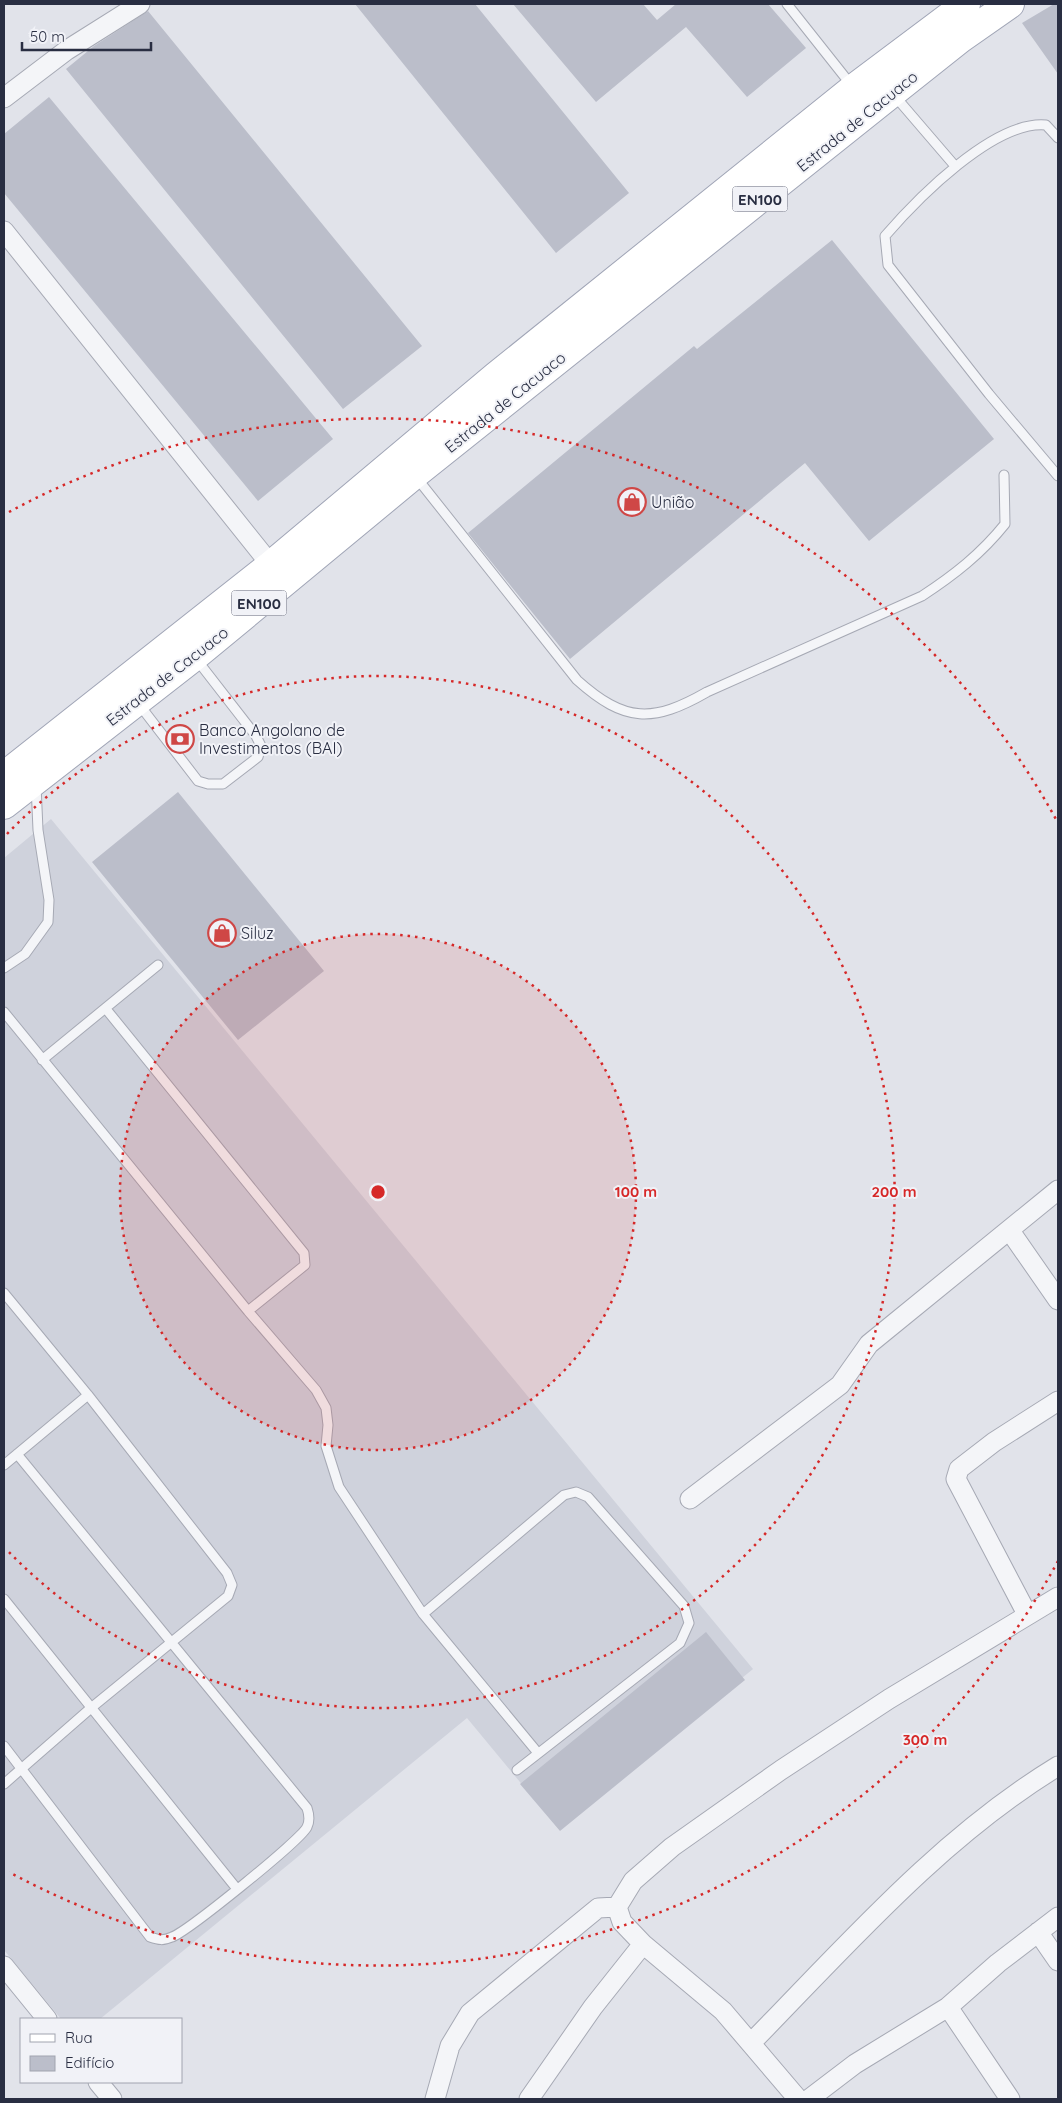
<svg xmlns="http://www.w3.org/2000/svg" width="1062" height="2103" font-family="Quicksand,sans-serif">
<rect width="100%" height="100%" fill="#e1e3ea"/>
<!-- built -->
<path fill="#cfd2dc" d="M51,819L753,1669L558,1828L467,1718L100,2019H61L4,1950V858Z"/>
<!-- building -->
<path fill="#bbbeca" d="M355,4H475L629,193L556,253Z
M513,4H643L657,20L676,4H768L806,48L747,97L686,27L596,102Z
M1054,4H1058V74L1022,23Z
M148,11L422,346L343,409L66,69L94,46Z
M49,97L333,439L258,501L4,193V134Z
M832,240L994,439L869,541L805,463L570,659L468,533L694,346L697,349Z
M178,792L324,971L238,1040L92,862Z
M706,1632L745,1680L560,1831L520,1784Z"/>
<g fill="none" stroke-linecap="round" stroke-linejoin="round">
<defs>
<path id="service" d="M787,4L852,86
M894,95L955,166
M1058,138L1046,125C994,120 917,199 885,236L888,265L989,394L1058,476
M416,477L577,680C625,723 653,723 707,692L922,596C954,575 981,554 1005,524L1004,475
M138,703L198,781L208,784H223L258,757L261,746L256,736L197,660
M4,968L25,954L48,922L49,900L38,830L36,785
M106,1009L304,1253L305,1265L248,1311
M4,1012L248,1311L316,1390L326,1408L328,1425L326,1446L339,1487L423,1614L538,1753
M42,1060L158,965
M4,1293L88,1395L227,1573L232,1585L228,1596L91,1708L4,1784
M4,1465L88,1395
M4,1599L237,1889
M423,1614L564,1495L576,1492L588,1497L684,1606L689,1623L680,1643L517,1770
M4,1746L150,1937C159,1940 163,1941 172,1937C188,1931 301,1840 307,1827C310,1821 309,1814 307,1808L17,1454"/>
<path id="minor" d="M4,98L67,50L140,4
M4,231L271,565
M1010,1231L1058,1300
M690,1499L840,1385L869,1344L1058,1190
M1027,1614L956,1479L959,1469L994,1442L1058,1401
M1038,1932L1058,1961
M4,1966L47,2019
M948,2007L1010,2099
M751,2043C847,1945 940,1838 1058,1766
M98,2082L112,2099
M435,2099L450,2046L470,2013L598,1908L617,1907
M529,2099L593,2007L643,1944
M798,2099L723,2011L643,1944L622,1922L617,1907L633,1881L672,1847L781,1770L889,1699L1058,1597
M809,2099L855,2064L948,2007L998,1963L1058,1917"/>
<path id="primary" d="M4,776L271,565L496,376L854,88L966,4
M4,805L194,657L414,475L892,93L960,39L1010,4"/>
</defs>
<!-- service casing -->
<use href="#service" stroke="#a6a9b4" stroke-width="11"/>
<!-- minor casing -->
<use href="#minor" stroke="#a6a9b4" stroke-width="21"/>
<!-- primary casing -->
<use href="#primary" stroke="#a0a5b6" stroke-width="30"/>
<!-- service -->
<use href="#service" stroke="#f4f5f8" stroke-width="9"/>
<!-- minor -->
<use href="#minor" stroke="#f4f5f8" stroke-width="19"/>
<!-- primary -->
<use href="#primary" stroke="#fff" stroke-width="28"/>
</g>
<!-- distance rings -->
<circle cx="378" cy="1192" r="258" fill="#d62828" fill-opacity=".12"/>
<g fill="none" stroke="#d62828" stroke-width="2.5" stroke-dasharray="2.5 5">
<circle cx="378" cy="1192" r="258"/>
<path d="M7 834A516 516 0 1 1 7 1550"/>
<path d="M1058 1561A774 774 0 0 1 9 1872M9 512A774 774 0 0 1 1058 823"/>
</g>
<!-- icons -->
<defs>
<symbol id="shop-ring" viewBox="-11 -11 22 22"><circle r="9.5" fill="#f1f2f7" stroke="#cf4746" stroke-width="1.5"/><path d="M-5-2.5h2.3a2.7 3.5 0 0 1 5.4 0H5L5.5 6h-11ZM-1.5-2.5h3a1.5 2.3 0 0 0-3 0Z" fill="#cf4746"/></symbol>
<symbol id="bank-ring" viewBox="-11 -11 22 22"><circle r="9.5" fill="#f1f2f7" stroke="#cf4746" stroke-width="1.5"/><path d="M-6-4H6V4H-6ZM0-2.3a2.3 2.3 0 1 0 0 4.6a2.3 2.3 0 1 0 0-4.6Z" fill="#cf4746"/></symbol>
</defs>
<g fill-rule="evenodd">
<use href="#shop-ring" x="616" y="486" width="32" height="32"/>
<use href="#bank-ring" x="164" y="723" width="32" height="32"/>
<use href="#shop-ring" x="206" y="917" width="32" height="32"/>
</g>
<g text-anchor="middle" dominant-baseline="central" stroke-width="4" stroke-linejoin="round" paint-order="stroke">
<!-- shield labels -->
<g fill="#f1f2f7" stroke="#656978" stroke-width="1">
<rect x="732.5" y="186.5" width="55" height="25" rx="4"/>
<rect x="231.5" y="590.5" width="55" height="25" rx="4"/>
</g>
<g font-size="15" font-weight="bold" fill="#292e42">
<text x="760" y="199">EN100</text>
<text x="259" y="603">EN100</text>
</g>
<!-- street labels -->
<g font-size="16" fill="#292e42" stroke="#f1f2f7">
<text transform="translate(857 121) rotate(-39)">Estrada de Cacuaco</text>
<text transform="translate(505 402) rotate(-39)">Estrada de Cacuaco</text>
<text transform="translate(167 676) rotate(-38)">Estrada de Cacuaco</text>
</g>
<!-- poi labels -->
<g font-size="16" fill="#292e42" stroke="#f1f2f7" text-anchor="start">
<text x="651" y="502">União</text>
<text x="199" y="730">Banco Angolano de<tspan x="199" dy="18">Investimentos (BAI)</tspan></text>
<text x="241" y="933">Siluz</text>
</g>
</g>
<circle cx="378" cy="1192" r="8" fill="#d62828" stroke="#f1f2f7" stroke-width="2.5"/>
<g font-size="15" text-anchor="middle" font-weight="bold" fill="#d62828" stroke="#f1f2f7" stroke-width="4" stroke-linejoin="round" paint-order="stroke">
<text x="636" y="1197">100 m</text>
<text x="894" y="1197">200 m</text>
<text x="925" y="1745">300 m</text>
</g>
<!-- border -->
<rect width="1062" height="2103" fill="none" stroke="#292e42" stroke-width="10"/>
<!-- legend -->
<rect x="20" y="2018" width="162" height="65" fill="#f1f2f7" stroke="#a1a4af"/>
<rect x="30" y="2034" width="25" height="8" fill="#ffffff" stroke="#a1a4af"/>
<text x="65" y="2043" font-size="15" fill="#292e42">Rua</text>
<rect x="30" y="2056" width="25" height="15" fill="#bbbeca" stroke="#a1a4af"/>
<text x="65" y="2068" font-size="15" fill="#292e42">Edifício</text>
<!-- scale -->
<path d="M22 42v8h129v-8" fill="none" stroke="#292e42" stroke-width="2.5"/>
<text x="30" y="42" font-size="15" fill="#292e42" stroke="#f1f2f7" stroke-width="4" paint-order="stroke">50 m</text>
</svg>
